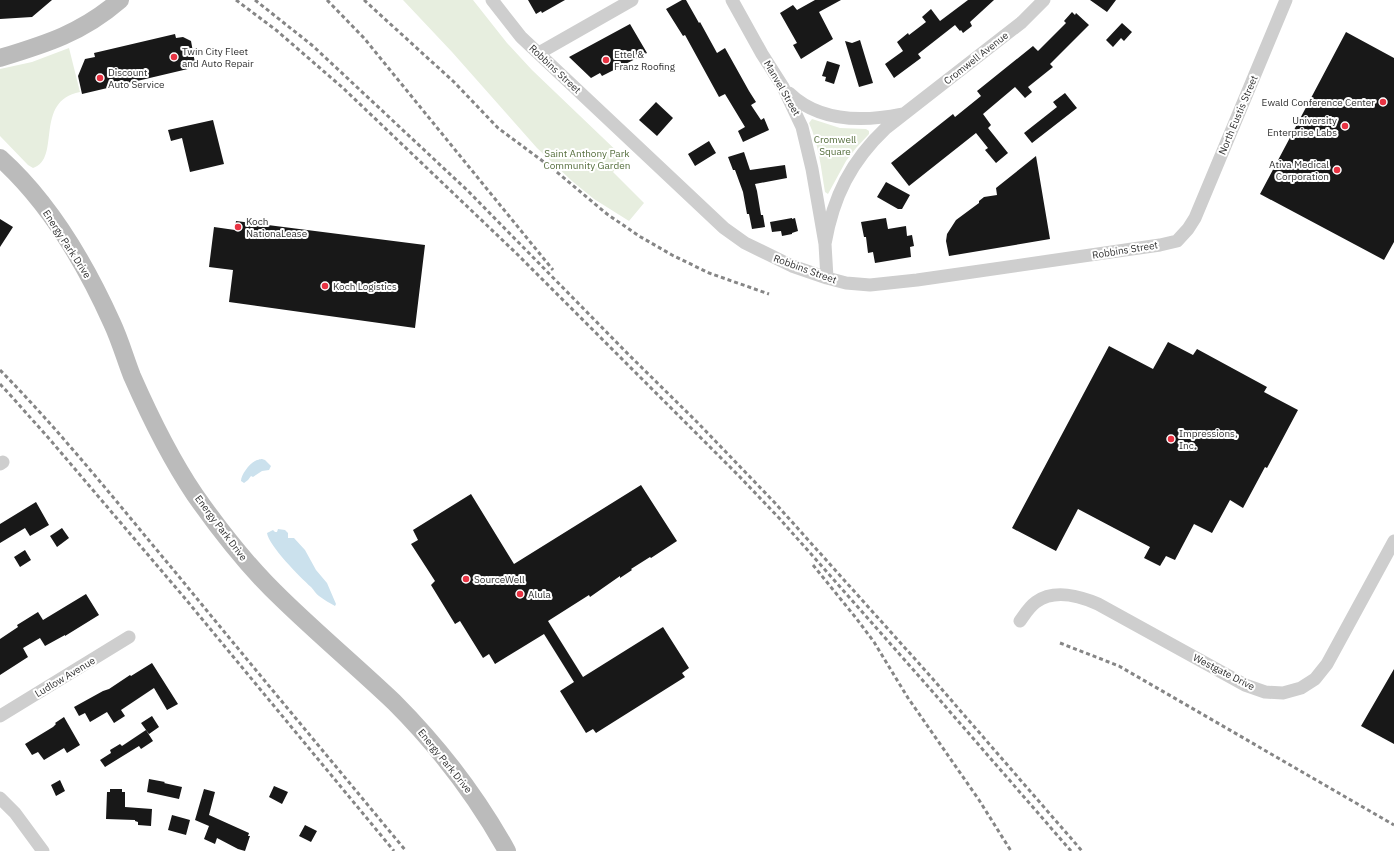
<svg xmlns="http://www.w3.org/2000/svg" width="1394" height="851" font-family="'IBM Plex Sans',sans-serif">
<rect width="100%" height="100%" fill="#fff"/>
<!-- green -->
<path fill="#e7eedf" d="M403,0H473L507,43L532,70L625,159L613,172L644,203L629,221L594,199L572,181L537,148L452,52Z
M69,48L80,92C33,101 62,159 33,168L28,165L0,136V69L32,62Z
M812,119L840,128L866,129L869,131V134L856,148L846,161L828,194L825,192C821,168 819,145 809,123Z"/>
<!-- water -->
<path fill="#cbe1ed" d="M262,459L265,460L271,466L269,470L262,471L253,477L251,476L248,480L244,483L241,481C241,475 249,464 255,461C256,460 261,459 262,459Z
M278,529L285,530L288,533V538H294L305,550L316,570L327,583L336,604L335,606C330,603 324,600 319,596C316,594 314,590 311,587C300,577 269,546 267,533L273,530L275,532H277Z"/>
<!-- building -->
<path fill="#181818" d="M0,0H52L32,17L0,19Z
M528,0H565L542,13L541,11L536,14Z
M682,0H686L699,23L700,22L717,53L725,48L749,91L756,102L751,105L761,120L764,118L769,130L743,142L738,131L745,127L725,94L719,97L685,35L683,36L666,9Z
M815,0H841L819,12L833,39L801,59L793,45L797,43L780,13L793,5L797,10Z
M968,0H994L970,22L972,26L963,33L961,30L960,31L955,25L918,54L921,58L894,78L885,64L903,51L897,42L908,33L909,35L926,22L922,17L931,9L940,21Z
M1090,0H1116L1107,12Z
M1072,12L1075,15L1076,13L1089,25L1050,64L1053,67L1028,87L1032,92L1025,98L1015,87L983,114L991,125L988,128L1008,153L996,163L985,150L988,148L976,133L909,186L891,163L953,114L955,117L981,96L977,91L1033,46L1038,51L1066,23L1064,21Z
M1122,23L1132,32L1124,41L1121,38L1113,47L1106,40Z
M630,24L647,53L602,76L600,73L591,78L569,57Z
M1346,32L1394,58V242L1384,260L1260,194Z
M175,34L176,38L183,37L191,41L195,63L192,68L82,94L78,76L85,59L95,57L94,53Z
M860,40L873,83L859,87L845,41L852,43Z
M827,61L840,65L834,84L825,81L826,77L822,76Z
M1065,93L1077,108L1032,143L1024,133L1057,107L1053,102Z
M656,102L673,118L657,136L639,120Z
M213,120L224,164L190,172L182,138L171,141L168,130Z
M709,141L716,153L695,166L688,154Z
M744,152L750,170L785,165L787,178L755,184L757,191L761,215H763L765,227L752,229L749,214H747L743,192L735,170H733L728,157Z
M1036,156L1050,239L949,256L946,241L947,234L956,220L979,203V201L984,197L997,195L996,188Z
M886,182L910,195L902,209H898L877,197Z
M792,218V219L795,218L798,231L792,233V234L782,236L781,231L772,232L770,222Z
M886,218L888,229L906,226L907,236L912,235L914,246L910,247L911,257L875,263L873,252L868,253L866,237H864L861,222Z
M0,219L13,227L0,247Z
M236,221L425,245L415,328L229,302L233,270L209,267L214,227L235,230Z
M1168,342L1193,355L1197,349L1267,387L1264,392L1298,410L1267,468L1265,467L1243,508L1230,500L1212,533L1194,524L1175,560L1166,556L1160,566L1144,558L1150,547L1078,509L1056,551L1012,528L1109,346L1153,369Z
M641,485L677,541L651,558L650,557L631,569L632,570L620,578V576L590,597L589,595L548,621L583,677L663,627L689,668L682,673L685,677L596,733L593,729L586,733L560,691L574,682L544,634L495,664L489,654L483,658L460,621L455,624L431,585L435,581L411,544L418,540L413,530L471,494L514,564Z
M36,502L49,525L30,536L25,528L0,543V524Z
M62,528L69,538L57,547L50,536Z
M25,550L31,560L20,567L14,557Z
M86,594L99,615L65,636V635L45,646L40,638L23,648L28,657L0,675V639L18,627L17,625L38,612L43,620Z
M152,663L178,704L167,710L154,688L121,710L125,716L114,723L107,712L90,722L85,713L79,716L74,707L103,691L109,689L130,675L131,676Z
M1394,669V744L1361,726Z
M152,716L159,727L149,734L141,723Z
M64,717L80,745L67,753L64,748L44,760L38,752L32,755L25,744L53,727L56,724L55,723Z
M146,730L153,741L141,749L139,746L105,767L100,760L111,753L110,750L120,744L122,746Z
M149,779L165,782L164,783L182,787L179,799L147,792Z
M60,780L65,791L56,796L51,785Z
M274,786L288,792L282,804L269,797Z
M110,789H122V792H125V807L152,809L151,826L138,825V822L135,821V820L106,819L107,792H110Z
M204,789L215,792L209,815L249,833L248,836H250L245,851L238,849L217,838L215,844L204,839L209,826L195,820Z
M172,815L190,820L186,835L168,830Z
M305,825L317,831L311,842L299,836Z"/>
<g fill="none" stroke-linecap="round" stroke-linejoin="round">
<!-- street -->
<path stroke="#cecece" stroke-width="13" d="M492,0L521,37L724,228L745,243L792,266L827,278L846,283L870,285L917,280L1160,245L1177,241L1188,229L1195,218L1286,0
M732,0L762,54L783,87L802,127L812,169L825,244L827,278
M539,53L632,0
M789,93C819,122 863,122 902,114
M825,244C833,197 851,161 886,128L1022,22L1044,0
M0,464L3,462
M1020,621C1025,614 1029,607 1036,602C1054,589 1080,596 1098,604L1245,685L1265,692L1283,693L1301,688L1315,679L1327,664L1394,541
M0,716L129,637
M0,798L15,813L43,851"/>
<!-- secondary -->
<path stroke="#bbb" stroke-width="18" d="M0,58C46,44 82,33 120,0
M0,158C49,202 85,263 112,323C120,340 125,358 132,376C150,417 170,458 195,495C221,532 249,568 282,599C318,634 357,667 394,702C438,746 477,797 507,851"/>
<!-- rail -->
<path stroke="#868686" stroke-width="3" stroke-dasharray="4 3" stroke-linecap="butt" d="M236,0L276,30L343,88L516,253L739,476L780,519L925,683L1071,851
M255,0L313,46L468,191L629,355L697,422L775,503L932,678L1082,851
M327,0L364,38L553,270
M364,0L454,82L498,128L552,168L607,214L639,236L672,255L709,273L769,294
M0,370C63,434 119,505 176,573C252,666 329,758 406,851
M0,384L13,398L52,442L183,596L394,851
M813,565L856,618L874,642L908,698L979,800L1011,851
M1060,643L1119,666L1394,825"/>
</g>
<!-- markers -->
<g fill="#e83343" stroke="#fff" stroke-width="1.5">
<circle cx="174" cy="57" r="4"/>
<circle cx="606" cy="60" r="4"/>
<circle cx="100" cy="78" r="4"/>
<circle cx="1383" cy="102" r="4"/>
<circle cx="1345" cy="126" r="4"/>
<circle cx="1337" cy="170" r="4"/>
<circle cx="238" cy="227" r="4"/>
<circle cx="325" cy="286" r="4"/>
<circle cx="1171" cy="439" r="4"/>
<circle cx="466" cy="579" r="4"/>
<circle cx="520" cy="594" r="4"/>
</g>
<g text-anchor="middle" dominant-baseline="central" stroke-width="4" stroke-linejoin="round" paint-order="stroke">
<!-- poi labels -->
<g font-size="10" fill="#313131" stroke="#fff" text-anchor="start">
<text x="182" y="51">Twin City Fleet<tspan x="182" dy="12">and Auto Repair</tspan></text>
<text x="614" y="54">Ettel &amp;<tspan x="614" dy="12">Franz Roofing</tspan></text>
<text x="108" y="72">Discount<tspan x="108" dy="12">Auto Service</tspan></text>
<text x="1375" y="102" text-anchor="end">Ewald Conference Center</text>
<text x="1337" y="120" text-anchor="end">University<tspan x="1337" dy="12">Enterprise Labs</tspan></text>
<text x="1329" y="164" text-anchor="end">Ativa Medical<tspan x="1329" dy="12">Corporation</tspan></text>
<text x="246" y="221">Koch<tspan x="246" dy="12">NationaLease</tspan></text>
<text x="333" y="286">Koch Logistics</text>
<text x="1179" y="433">Impressions,<tspan x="1179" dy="12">Inc.</tspan></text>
<text x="474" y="579">SourceWell</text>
<text x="528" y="594">Alula</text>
</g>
<!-- street labels -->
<g font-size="10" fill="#313131" stroke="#fff">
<text transform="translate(976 58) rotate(-38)">Cromwell Avenue</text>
<text transform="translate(555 69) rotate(43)">Robbins Street</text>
<text transform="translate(782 88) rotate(60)">Manvel Street</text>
<text transform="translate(1238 115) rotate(-67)">North Eustis Street</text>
<text transform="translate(67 244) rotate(57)">Energy Park Drive</text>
<text transform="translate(1125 250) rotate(-9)">Robbins Street</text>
<text transform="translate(805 269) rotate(20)">Robbins Street</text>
<text transform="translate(221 528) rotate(53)">Energy Park Drive</text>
<text transform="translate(1224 672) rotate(27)">Westgate Drive</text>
<text transform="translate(65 677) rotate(-31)">Ludlow Avenue</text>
<text transform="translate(445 761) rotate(51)">Energy Park Drive</text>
</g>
<!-- park labels -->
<g font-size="10" fill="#556e3d" stroke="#fff">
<text x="835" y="139">Cromwell<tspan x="835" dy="12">Square</tspan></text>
<text x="587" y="153">Saint Anthony Park<tspan x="587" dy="12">Community Garden</tspan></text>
</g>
</g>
</svg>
